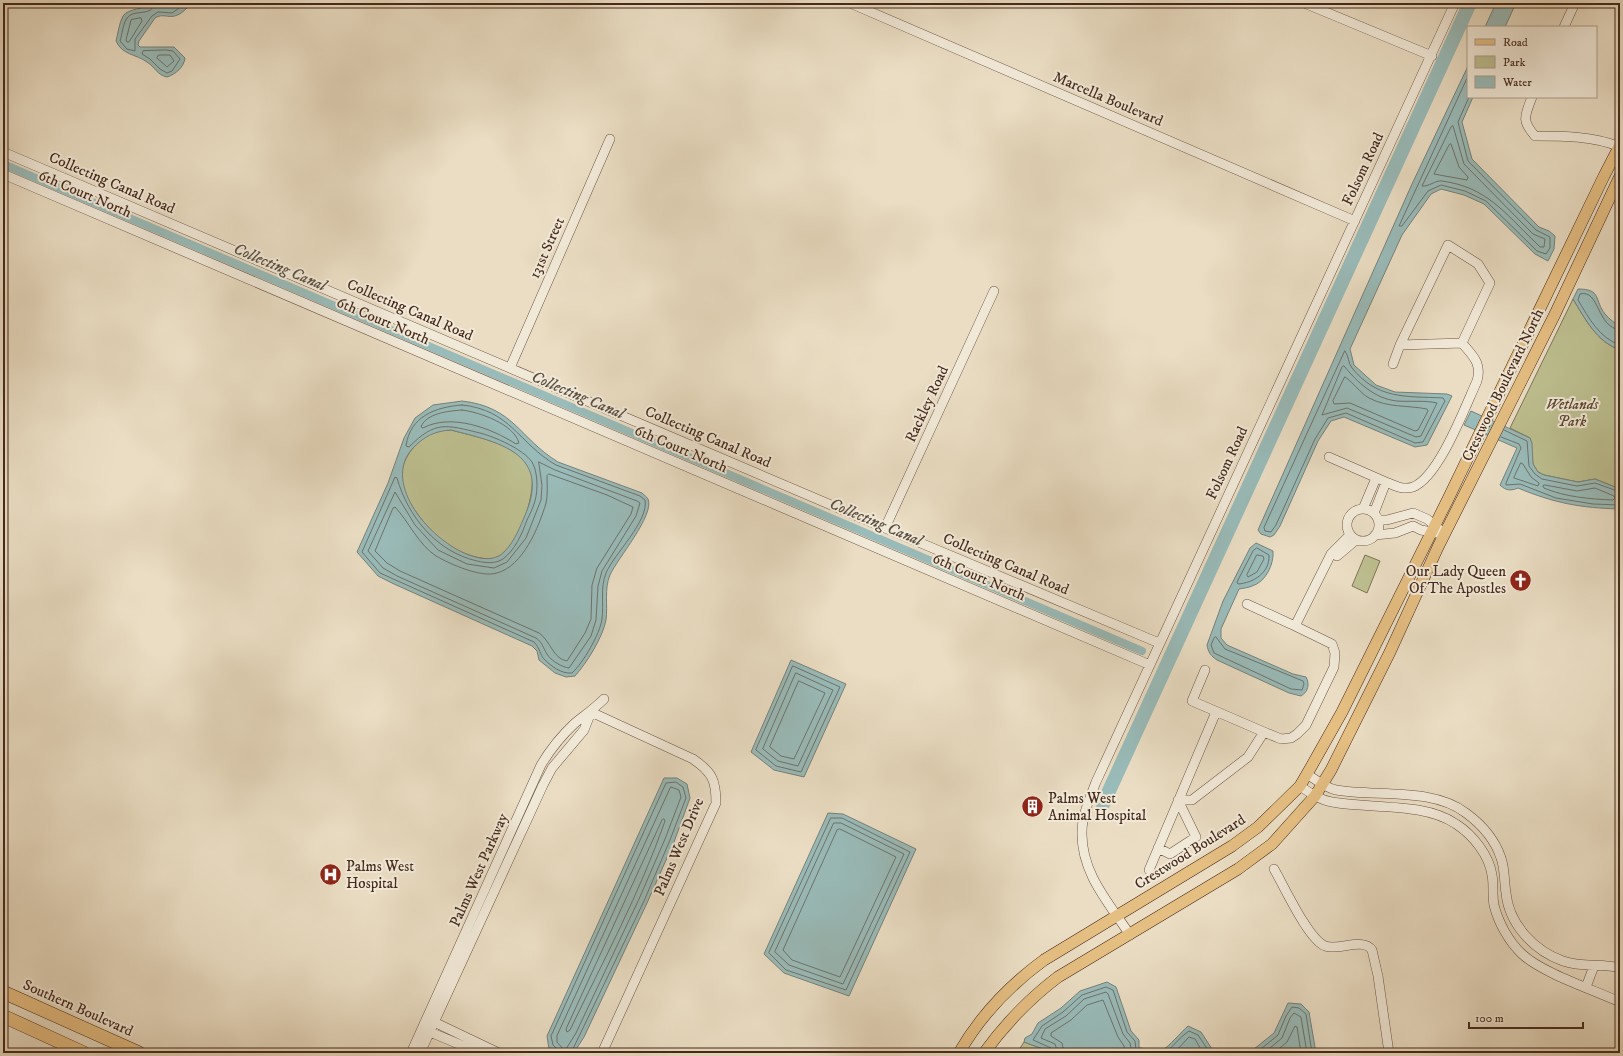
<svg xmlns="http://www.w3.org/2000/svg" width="1623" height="1056" font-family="'IM FELL DW Pica',serif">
<rect width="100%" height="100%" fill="#eaddc3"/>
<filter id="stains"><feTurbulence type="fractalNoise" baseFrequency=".005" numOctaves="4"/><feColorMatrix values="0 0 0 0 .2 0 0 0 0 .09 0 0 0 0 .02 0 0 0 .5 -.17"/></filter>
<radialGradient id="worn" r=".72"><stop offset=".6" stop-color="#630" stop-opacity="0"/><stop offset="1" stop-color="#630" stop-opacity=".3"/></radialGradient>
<!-- green -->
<path fill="#bdbf90" stroke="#817456" d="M1573,299C1586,320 1596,341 1620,350V489L1595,479L1578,482L1544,475L1538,472L1533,464L1530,438L1510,428Z
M451,430C477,437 509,442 528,464C543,482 516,559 491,559C476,559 455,551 443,542C429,530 400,497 401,477C402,457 418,438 436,431C441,430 446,430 451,430Z
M1365,555L1380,561L1367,593L1352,586Z
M1024,1042L1054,1053H1017Z"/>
<!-- water -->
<path fill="#99bbb9" stroke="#77817a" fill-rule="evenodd" d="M152,3H187V8C171,24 166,11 155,18L139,41L138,45L140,47H174L185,58C184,67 176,74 167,77C157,75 155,67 147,62C136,54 122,55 116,41C118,34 119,23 123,16C128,8 144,10 152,3Z
M1496,3H1516L1505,27H1485Z
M1468,66V97H1473L1462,122L1472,159L1539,227L1549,231L1555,236L1554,249L1548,261L1535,254L1484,204L1464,195L1441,189L1431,194L1402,235L1350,349L1354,365L1376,385L1395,392L1447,394L1452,396L1427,445L1415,447L1344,417L1331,421L1318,441L1280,526L1274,535L1270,537L1261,534L1258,530L1412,184Z
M1578,289C1602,289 1594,300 1605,314C1609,319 1615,323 1620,327V350C1596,341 1586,320 1573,299Z
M462,401C514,407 519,438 558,462L642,493C644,495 647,497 648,499C655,515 617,559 610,575C604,589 608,605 606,620C603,637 586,664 575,676L566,677L555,673L539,660L537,651L532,646L394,584L378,576L357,552L388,483L404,438L415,418L433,405ZM451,430C497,442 551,452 526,513C520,527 515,541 504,552C473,584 368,493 414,447C425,436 435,431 451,430Z
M1471,411L1530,438L1532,443L1533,464L1538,472L1544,475L1578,482L1595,479L1620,489V509C1581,508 1554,503 1518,488C1511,491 1506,491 1500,485L1517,448L1464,425Z
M1256,543L1273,551C1274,564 1266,582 1252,586C1248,588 1243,588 1239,589L1221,629V638L1227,645L1293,674L1306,677C1310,684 1308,692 1301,696L1289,693L1217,660C1211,656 1208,652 1207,645L1223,601L1250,548Z
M791,660L846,684L804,777L774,770L751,752Z
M664,778H677L687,784L690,798L674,842L647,903L584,1037L575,1051L558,1053L549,1049L547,1036Z
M828,813L843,814L916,849L849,996L784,973L764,954Z
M1107,982L1116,987L1131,1031L1139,1040V1048C1146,1048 1156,1052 1162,1050C1168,1048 1182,1031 1188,1026L1201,1032L1212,1049L1218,1053H1054L1024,1042L1025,1038L1032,1034L1038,1023L1061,1008L1080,991Z
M1288,1003L1301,1004L1309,1012L1316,1053H1249L1274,1033Z"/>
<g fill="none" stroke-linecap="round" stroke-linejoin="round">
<!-- shore -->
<path stroke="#6f726a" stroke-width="1" d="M154,3C153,17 135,9 128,17C123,22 122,35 120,41L127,49L135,51V39L152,16L158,12L172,13L182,6L183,3
M141,18L142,21L129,42H127L126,40L131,20Z
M166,50L173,51L180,59L172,71L167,73L160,69L150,59L142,54L143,51Z
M159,55H170L174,61L167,67L157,58Z
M1468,76L1399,226H1402L1428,191L1441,185L1465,191L1486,201L1537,251L1546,254L1550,248V237L1536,230L1468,161L1458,122L1469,97
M1453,126L1464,164L1533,234L1545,239L1544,247H1540L1534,241C1504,212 1486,187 1442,181C1435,180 1429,187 1422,186L1451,127Z
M1451,144L1459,167L1468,177L1467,180L1434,174L1449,145Z
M1620,330C1596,327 1600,289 1580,294L1578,300C1589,318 1599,338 1620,345
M1345,351C1349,356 1348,363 1352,368C1378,400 1406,396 1443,398L1445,401L1423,442L1415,443L1346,413L1328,418L1315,439L1276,525L1271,532L1265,531L1264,528Z
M1344,366C1357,382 1375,399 1397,401C1410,402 1424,400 1437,403L1421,436L1416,437L1347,408L1322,415L1342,367Z
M1345,377C1354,383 1360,393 1369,398C1388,408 1407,405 1427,409L1428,411L1418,430L1415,431L1350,403L1334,404L1333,401Z
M462,405C511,410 518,443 556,465L640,496L645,500C649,521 614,554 606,573C600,588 604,604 602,619C600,634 583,663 572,673C561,674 551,666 544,659C540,655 540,648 534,642L380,573L362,552L395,477L397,478C408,517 437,552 477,561C486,563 495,564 503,559C515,550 522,534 527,520C530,514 533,508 535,501C538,490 538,472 532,462C523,449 495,437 480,433C446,425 436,420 409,447L406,446C410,416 436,407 462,405Z
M462,410C479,412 514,424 519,443L516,444C491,428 451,413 423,428L421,427C426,413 449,411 462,410Z
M1504,430L1527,441L1529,466L1535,474L1542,479L1577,486L1595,483L1620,492
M1501,437L1519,444L1521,448L1506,483V485L1520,484L1556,498L1593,504L1620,505
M539,462L555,470L637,501L640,503L636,516L602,571L598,586L596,620L591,636L569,668C562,667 551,661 547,654C543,648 543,643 536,638L397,576L383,568L368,551L395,492L415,525L438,550L467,564L494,568L507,562L526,538L541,500L542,486Z
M1521,463L1523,464L1531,477L1539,483L1538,486L1514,478Z
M549,474L607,495L633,507L631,514L597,568L592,585L591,619L585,633L567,661C553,659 550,640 539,633L400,571L387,563L375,551L393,508L395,507C409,522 418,544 436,556C450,564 481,578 497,573C523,566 539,527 546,503C548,495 547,485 547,476Z
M1545,485L1577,491L1595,488L1614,496L1615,498L1613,500C1590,499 1565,497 1544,488L1543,486Z
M1257,548L1269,555C1270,573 1253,583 1238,584L1237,582L1253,551Z
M1257,555L1263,556L1264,559L1257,572L1248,577L1247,575Z
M1216,637L1225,649L1303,681L1304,684L1302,690L1291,689L1214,653L1211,645L1214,638Z
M793,666L840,687L801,772L776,766L756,750Z
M796,673L833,690L798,766L778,761L763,749Z
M799,681L825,693L794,759L781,756L770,747Z
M671,787L679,790L681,797L665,839L639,899L576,1033L566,1049L564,1050L557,1042V1036Z
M831,818H842L910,852L846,990L786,970L769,953Z
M664,819L665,821C640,893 603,961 570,1030L567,1032L566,1029L662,820Z
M834,823H841L904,854L843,984L789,965L775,952Z
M840,829L896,857L840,977L792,960L783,950L837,830Z
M558,1053L557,1049L553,1045L551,1036L666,783L676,782L683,787L686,798L670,840L644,901L571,1053
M1053,1053L1051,1048L1033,1040L1042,1026L1063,1012L1082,995L1106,987L1113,990L1127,1032L1135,1041L1136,1050L1151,1053
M1058,1053L1055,1044L1041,1038L1045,1029L1066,1016L1084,999L1106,992L1108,994L1123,1034L1130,1043L1132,1053
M1064,1053L1062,1043L1051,1036V1033L1071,1020L1087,1005L1103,1000L1118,1037L1124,1046L1125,1053
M1164,1053C1174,1047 1179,1037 1189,1031L1198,1035L1210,1053
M1174,1053L1189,1037L1195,1039L1203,1053
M1256,1053L1278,1035L1286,1016L1292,1007L1299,1008L1306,1014L1312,1053
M1264,1053L1282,1038L1290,1018L1294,1013L1301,1017L1307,1053
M1274,1053L1287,1042L1295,1026L1297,1027L1301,1053"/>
<!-- canal -->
<path stroke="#99bbb9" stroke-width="8" d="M3,164L1142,651"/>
<!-- river -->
<path stroke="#99bbb9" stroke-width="14" d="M1103,804L1470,3"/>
<defs>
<path id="minor" d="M850,3L1355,221
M1304,3L1432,56
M1564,27L1575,3
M1532,97C1525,116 1521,120 1535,136C1563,136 1594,136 1620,147
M3,152L885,528L1159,643
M3,174L1150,665
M1400,345L1462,343
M510,368L610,139
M1329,457L1386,482
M1347 525a16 16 0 1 1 32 0a16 16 0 1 1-32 0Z
M1363,509L1376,478
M1374,513L1386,482C1395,486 1403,490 1413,487C1439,477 1465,407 1477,381C1482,363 1473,356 1462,343L1490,283L1478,264L1448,245L1400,345L1393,364
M1378,520H1387L1413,513L1427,519L1445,534
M885,528L994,291
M1375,535L1395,533L1413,526L1421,530L1437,533
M1337,556L1356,540
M1247,604L1295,626L1331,554L1350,535
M1205,670L1192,701L1264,732L1281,739L1291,738L1297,734L1306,725L1334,667L1335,653L1332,644L1295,626
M591,712L693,759C712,772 716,780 716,803L602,1053
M1307,774C1316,780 1326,788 1336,790C1376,797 1432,787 1466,813C1481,824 1495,840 1501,858C1505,869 1504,881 1506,893C1509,925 1535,951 1563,961C1582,968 1601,963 1620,968
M1300,786C1310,793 1320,800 1332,802C1370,809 1424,802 1456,824C1473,835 1489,855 1492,875C1494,885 1492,895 1494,905C1498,922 1509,942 1522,954C1542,973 1594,990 1620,1002
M1158,848L1170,854L1196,837L1178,800H1192L1248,757L1264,732
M1274,869C1284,886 1308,939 1325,946C1339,951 1363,937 1372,950L1378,976L1389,1053
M1149,870L1216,712
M1130,935C1109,903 1081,873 1082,832C1082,815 1090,798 1096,782L1455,3
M1586,987L1594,966
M434,1022L499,1053
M430,1032L480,1053
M411,1053L541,765C550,750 562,735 575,723C585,715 595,708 604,699
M420,1053L543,785L552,768L584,730L591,712
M1593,1053H1596"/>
<path id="major" d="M959,1053C980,1016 1010,985 1044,960L1232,846L1258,827L1300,786L1311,767L1342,712L1448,499L1604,176L1620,145
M984,1053C1005,1024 1029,999 1058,977L1238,869L1272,844L1315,796L1331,770L1390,652L1438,547L1555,314L1620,176"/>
<path id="highway" d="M3,992L139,1053
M3,1016L84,1053"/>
</defs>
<!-- minor casing -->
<use href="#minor" stroke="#6e5645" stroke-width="10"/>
<!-- major casing -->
<use href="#major" stroke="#45291b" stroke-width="12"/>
<!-- highway casing -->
<use href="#highway" stroke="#45291b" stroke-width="14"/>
<!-- minor -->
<use href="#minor" stroke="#f1e9d8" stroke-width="9"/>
<!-- major -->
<use href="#major" stroke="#e5be82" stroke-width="11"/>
<!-- highway -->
<use href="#highway" stroke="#e5be82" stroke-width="13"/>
</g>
<!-- icons -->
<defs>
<symbol id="church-disc" viewBox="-11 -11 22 22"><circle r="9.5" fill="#8f2418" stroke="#f1e9d8"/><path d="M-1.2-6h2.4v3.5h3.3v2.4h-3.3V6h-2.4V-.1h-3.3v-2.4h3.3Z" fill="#fff"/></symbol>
<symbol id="building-disc" viewBox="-11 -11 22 22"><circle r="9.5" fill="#8f2418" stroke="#f1e9d8"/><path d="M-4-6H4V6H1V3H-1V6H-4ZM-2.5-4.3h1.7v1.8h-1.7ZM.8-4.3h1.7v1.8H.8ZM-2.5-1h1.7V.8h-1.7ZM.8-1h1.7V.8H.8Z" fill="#fff"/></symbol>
<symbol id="hospital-disc" viewBox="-11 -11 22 22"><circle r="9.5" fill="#8f2418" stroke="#f1e9d8"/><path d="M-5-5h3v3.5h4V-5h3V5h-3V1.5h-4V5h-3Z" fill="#fff"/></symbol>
</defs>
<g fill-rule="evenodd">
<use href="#church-disc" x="1508" y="568" width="25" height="25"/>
<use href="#building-disc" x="1020" y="794" width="25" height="25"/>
<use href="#hospital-disc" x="318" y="862" width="25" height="25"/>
</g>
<g text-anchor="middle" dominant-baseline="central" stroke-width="4" stroke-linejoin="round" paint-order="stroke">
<!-- street labels -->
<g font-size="15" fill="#45291b" stroke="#f1e9d8">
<text transform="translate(1108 99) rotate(23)">Marcella Boulevard</text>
<text transform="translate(1363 169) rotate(-65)">Folsom Road</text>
<text transform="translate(112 183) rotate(23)">Collecting Canal Road</text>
<text transform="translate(85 194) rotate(23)">6th Court North</text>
<text transform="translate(547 248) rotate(-66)">131st Street</text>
<text transform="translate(410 310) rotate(23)">Collecting Canal Road</text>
<text transform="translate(383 321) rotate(23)">6th Court North</text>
<text transform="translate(1503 385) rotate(-64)">Crestwood Boulevard North</text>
<text transform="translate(927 404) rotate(-65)">Rackley Road</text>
<text transform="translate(708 437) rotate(23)">Collecting Canal Road</text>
<text transform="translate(681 449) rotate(23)">6th Court North</text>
<text transform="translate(1227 463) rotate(-65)">Folsom Road</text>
<text transform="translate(1006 564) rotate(23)">Collecting Canal Road</text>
<text transform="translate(979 577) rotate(23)">6th Court North</text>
<text transform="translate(679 847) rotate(-67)">Palms West Drive</text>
<text transform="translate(1190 852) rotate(-32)">Crestwood Boulevard</text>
<text transform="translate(479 870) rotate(-66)">Palms West Parkway</text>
<text transform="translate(78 1008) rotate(24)">Southern Boulevard</text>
</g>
<!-- park labels -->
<g font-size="15" font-style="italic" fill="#5d4732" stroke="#f1e9d8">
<text x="1572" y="404">Wetlands<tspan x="1572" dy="17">Park</tspan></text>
</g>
<!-- poi labels -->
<g font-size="15" fill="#45291b" stroke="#f1e9d8" text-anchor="start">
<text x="1506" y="571" text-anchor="end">Our Lady Queen<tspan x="1506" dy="17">Of The Apostles</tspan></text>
<text x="1048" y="798">Palms West<tspan x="1048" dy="17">Animal Hospital</tspan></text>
<text x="346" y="866">Palms West<tspan x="346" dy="17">Hospital</tspan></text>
</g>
<!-- water labels -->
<g font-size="16" font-style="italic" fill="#5a4e42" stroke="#f1e9d8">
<text transform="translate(280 267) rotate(23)">Collecting Canal</text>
<text transform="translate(578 395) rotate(23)">Collecting Canal</text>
<text transform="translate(876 522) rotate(23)">Collecting Canal</text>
</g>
</g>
<!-- margin -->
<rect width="1623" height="1056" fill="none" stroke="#eaddc3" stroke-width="16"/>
<rect x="4" y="4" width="1615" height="1048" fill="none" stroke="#45291b" stroke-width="2"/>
<rect x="8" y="8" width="1607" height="1040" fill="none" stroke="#45291b"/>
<!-- legend -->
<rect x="1467" y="26" width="130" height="72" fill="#f1e9d8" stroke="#ac9c8c"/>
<rect x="1475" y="39" width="20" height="6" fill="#e5be82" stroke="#ac9c8c"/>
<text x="1503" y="46" font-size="12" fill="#45291b">Road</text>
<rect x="1475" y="56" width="20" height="12" fill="#bdbf90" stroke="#ac9c8c"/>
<text x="1503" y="66" font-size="12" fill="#45291b">Park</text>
<rect x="1475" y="76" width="20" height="12" fill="#99bbb9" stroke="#ac9c8c"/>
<text x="1503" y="86" font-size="12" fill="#45291b">Water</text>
<!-- scale -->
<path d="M1469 1022v6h114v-6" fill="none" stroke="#45291b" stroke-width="2"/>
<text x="1475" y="1022" font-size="12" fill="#45291b" stroke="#f1e9d8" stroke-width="3" paint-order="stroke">100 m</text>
<rect width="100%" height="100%" filter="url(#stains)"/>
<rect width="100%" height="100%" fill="url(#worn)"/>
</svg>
